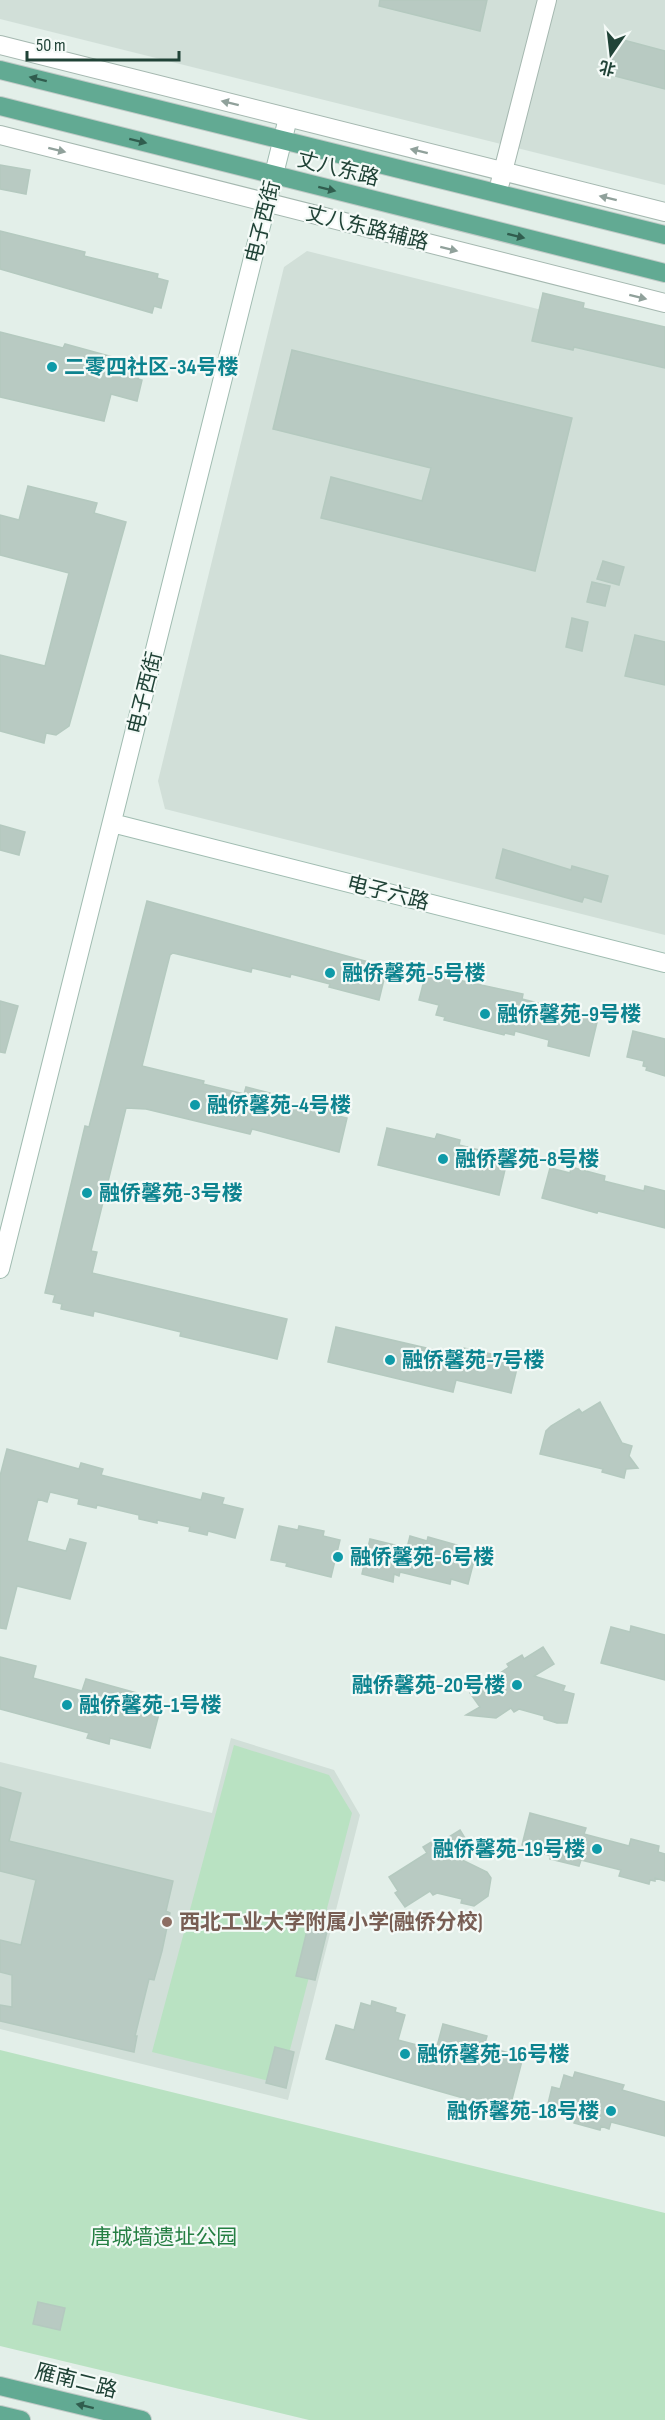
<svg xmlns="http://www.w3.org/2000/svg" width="665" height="2420" font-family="'Sofia Sans Condensed','Noto Sans SC',sans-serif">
<rect width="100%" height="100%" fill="#e3efe9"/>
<!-- built -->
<path fill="#d1dfd8" d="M0,0H665V185L0,19Z
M307,251L665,341V935L165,809L158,781L284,267Z
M231,1738L334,1770L360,1815L288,2100L0,2029V1762L212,1813Z"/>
<!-- green -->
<path fill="#b9e2c2" d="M234,1745L329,1775L352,1813L281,2084L152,2052Z
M0,2050L665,2213V2420H309L0,2346Z"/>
<!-- building -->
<path fill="#b8cac2" stroke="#b4c9bf" stroke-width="1.5" d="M380,0H487L480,31L379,6Z
M616,38L665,51V89L607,74Z
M0,165L30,170L26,194L0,189Z
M0,231L85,252L84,256L158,274L157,278L168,281L161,308L154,306L152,313L0,269Z
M543,293L584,303L583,308L665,327V368L574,347L573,350L532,341Z
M0,332L63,348L65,344L142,365L138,379L142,380L137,401L111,394L104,421L0,397Z
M292,350L572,418L535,571L321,518L331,477L422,501L431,468L273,429Z
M28,486L97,503L94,513L126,522L69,726L56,735L46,733L44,743L0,731V655L45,666L69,573L0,555V515L19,520Z
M603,561L624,567L619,585L597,579Z
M592,582L610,586L605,606L587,602Z
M572,618L588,622L582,651L566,647Z
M635,635L665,642V685L625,676Z
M0,825L25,832L19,855L0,850Z
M503,849L571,870L572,866L608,876L601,902L584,897L582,902L496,878Z
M147,901L387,967L379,1000L329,987L330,984L291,974L290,977L252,968L251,972L173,953L170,955L142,1066L204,1081L203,1084L244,1094L246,1087L270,1093L269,1099L307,1108L308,1104L331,1109L330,1114L347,1118L339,1152L252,1129L250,1134L146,1109L126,1108L91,1251L97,1252L92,1273L287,1319L277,1359L180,1336L181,1332L94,1311L93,1316L61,1309L62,1304L53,1302L55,1295L45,1293L85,1126L89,1127Z
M426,973L523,994L522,999L598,1018L589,1056L548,1046L549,1040L515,1031L514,1035L505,1033L504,1035L444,1020L445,1017L436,1015L439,1005L419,1000Z
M0,1001L18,1006L5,1053L0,1052Z
M633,1031L665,1039V1076L646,1070L647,1067L643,1066L644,1061L627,1057Z
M387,1128L435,1139L437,1134L460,1140L459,1145L508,1157L499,1195L378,1165Z
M571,1167L605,1176L604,1181L644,1191L645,1186L665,1191V1228L598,1211L597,1213L542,1198L550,1168L570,1173Z
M336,1327L461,1356L464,1348L519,1360L511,1393L456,1380L453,1392L328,1362Z
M600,1402L622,1443L632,1446L629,1456L638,1468L626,1469L624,1478L602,1472L603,1469L540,1454L546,1431L551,1426L579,1409L582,1413Z
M7,1449L79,1469L81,1463L103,1469L101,1475L201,1500L203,1493L224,1498L222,1504L243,1509L235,1538L208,1531L207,1535L189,1531L190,1527L157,1520V1523L139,1519V1515L97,1505L96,1508L78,1504L79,1499L50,1492L47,1502L38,1499L27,1541L66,1551L70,1539L86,1543L70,1599L17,1586L6,1629L0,1628V1476Z
M279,1526L298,1530L299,1526L324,1531L323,1536L340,1540L331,1577L286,1566L287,1563L271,1560Z
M410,1536L427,1541L428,1537L457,1545V1548L476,1553L468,1584L451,1579L450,1584L400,1572L399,1576L394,1574L393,1582L362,1574L370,1539L407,1548Z
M631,1626L665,1635V1680L601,1663L611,1627L630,1632Z
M543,1647L554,1664L534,1676L565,1686L563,1691L574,1694L567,1723H557L544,1719V1716L519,1709L514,1712L511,1708L496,1718L466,1715L480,1707L470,1693L509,1667L507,1664L522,1655L524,1659Z
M0,1657L36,1666L33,1678L82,1691L86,1679L137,1693L134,1704L160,1710L150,1748L110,1738L109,1744L87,1738L89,1733L0,1709Z
M0,1787L21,1793L9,1841L173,1881L166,1911L170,1913L162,1951L154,1980L149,1979L135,2036H137L134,2052L0,2021V2005L12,2007V1975L0,1972V1940L21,1945L36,1880L0,1871Z
M530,1813L586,1828L584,1834L629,1846L631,1839L659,1846L658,1852L665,1854V1881L655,1878V1881L650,1880L649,1884L619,1876L621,1870L581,1860L579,1866L550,1859L551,1856L545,1854L546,1851L522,1845Z
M460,1830L471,1848L456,1857L487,1872L491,1878L488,1896L474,1906L461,1903L462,1899L437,1893L433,1895L430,1891L405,1907L395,1893L398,1891L389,1877L427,1853L423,1847L438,1838L441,1842Z
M312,1910L331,1915L315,1980L296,1976Z
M372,2001L396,2008L395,2012L405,2015L398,2040L436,2050L443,2024L487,2036L484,2046L523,2057L509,2111L326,2059L336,2025L354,2030L361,2003L371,2006Z
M275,2047L294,2052L286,2088L266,2083Z
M575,2072L624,2085L622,2090L665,2102V2136L611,2122L609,2129L601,2126L600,2130L574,2123L575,2120L566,2118L567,2113L547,2108L552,2087L560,2089L564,2075L573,2078Z
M38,2302L65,2308L60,2330L33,2324Z"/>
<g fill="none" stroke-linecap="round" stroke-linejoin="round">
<defs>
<path id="street" d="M0,45L665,212
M0,135L665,303
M500,183L547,0"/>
<path id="secondary" d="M112,823L665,963
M0,1269L288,118"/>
<path id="primary" d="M0,70L665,235
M0,106L665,273
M0,2386L142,2420
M0,2415L21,2420"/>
</defs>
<!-- street casing -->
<use href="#street" stroke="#a5b8b0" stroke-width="20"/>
<!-- secondary casing -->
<use href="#secondary" stroke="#a0bcb1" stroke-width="20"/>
<!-- primary casing -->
<use href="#primary" stroke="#c1cac7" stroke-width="20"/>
<!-- street -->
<use href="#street" stroke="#fff" stroke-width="18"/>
<!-- secondary -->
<use href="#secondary" stroke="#fff" stroke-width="18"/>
<!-- primary -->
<use href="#primary" stroke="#62aa93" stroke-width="18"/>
</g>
<!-- one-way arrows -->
<defs><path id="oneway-solid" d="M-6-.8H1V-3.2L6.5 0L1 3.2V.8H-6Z" transform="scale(1.5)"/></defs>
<g fill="#305d4e">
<use href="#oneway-solid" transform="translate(38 79) rotate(-166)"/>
<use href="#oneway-solid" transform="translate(138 141) rotate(14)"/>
<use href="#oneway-solid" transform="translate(327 189) rotate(14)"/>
<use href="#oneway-solid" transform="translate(516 236) rotate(14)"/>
<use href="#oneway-solid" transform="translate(85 2406) rotate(-166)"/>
</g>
<g fill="#90a19b">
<use href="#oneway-solid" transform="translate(230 103) rotate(-166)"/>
<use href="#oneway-solid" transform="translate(57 150) rotate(14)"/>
<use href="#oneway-solid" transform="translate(419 151) rotate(-166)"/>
<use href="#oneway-solid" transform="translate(608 198) rotate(-166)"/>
<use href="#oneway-solid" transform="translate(449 249) rotate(14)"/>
<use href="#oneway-solid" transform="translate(638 297) rotate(14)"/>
</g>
<!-- markers -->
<g fill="#0f9aa8" stroke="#f4faf7" stroke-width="2">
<circle cx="52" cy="367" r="6"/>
<circle cx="330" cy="973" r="6"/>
<circle cx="485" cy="1014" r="6"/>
<circle cx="195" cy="1105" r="6"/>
<circle cx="443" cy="1159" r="6"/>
<circle cx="87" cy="1193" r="6"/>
<circle cx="390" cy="1360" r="6"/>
<circle cx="338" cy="1557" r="6"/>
<circle cx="517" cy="1685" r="6"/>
<circle cx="67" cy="1705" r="6"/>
<circle cx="597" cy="1849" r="6"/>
<circle cx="405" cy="2054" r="6"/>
<circle cx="611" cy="2111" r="6"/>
</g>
<circle fill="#8d6e63" stroke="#f4faf7" stroke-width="2" cx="167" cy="1922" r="6"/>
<g text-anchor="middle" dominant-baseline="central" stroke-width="4.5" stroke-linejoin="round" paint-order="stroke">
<!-- street labels -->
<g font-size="21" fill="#204337" stroke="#f4faf7">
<text transform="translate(338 169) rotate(14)">丈八东路</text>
<text transform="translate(263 222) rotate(-76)">电子西街</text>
<text transform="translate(367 228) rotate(14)">丈八东路辅路</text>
<text transform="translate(145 693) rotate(-76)">电子西街</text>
<text transform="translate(388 893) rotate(14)">电子六路</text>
<text transform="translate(76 2381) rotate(14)">雁南二路</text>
</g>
<!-- culture labels -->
<g font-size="21" font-weight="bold" fill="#0d838f" stroke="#f4faf7" text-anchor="start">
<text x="64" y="367">二零四社区-34号楼</text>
<text x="342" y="973">融侨馨苑-5号楼</text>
<text x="497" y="1014">融侨馨苑-9号楼</text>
<text x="207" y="1105">融侨馨苑-4号楼</text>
<text x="455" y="1159">融侨馨苑-8号楼</text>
<text x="99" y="1193">融侨馨苑-3号楼</text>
<text x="402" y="1360">融侨馨苑-7号楼</text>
<text x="350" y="1557">融侨馨苑-6号楼</text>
<text x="505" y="1685" text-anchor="end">融侨馨苑-20号楼</text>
<text x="79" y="1705">融侨馨苑-1号楼</text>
<text x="585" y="1849" text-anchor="end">融侨馨苑-19号楼</text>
<text x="417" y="2054">融侨馨苑-16号楼</text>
<text x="599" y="2111" text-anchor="end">融侨馨苑-18号楼</text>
</g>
<!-- education labels -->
<g font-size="21" font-weight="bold" fill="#785e54" stroke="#f4faf7" text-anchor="start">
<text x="179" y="1922">西北工业大学附属小学(融侨分校)</text>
</g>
<!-- park labels -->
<g font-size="21" fill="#257f43" stroke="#f4faf7">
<text x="164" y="2237">唐城墙遗址公园</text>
</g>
</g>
<!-- north arrow -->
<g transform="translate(611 54) rotate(194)" stroke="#f4faf7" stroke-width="4.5" paint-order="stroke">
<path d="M0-4.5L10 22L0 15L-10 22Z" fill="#204337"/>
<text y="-9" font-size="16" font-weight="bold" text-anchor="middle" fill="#204337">北</text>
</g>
<!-- scale -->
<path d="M27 51v9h152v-9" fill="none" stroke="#204337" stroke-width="3"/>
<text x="36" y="51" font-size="18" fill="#204337" stroke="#f4faf7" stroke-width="4.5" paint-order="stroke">50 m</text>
</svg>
